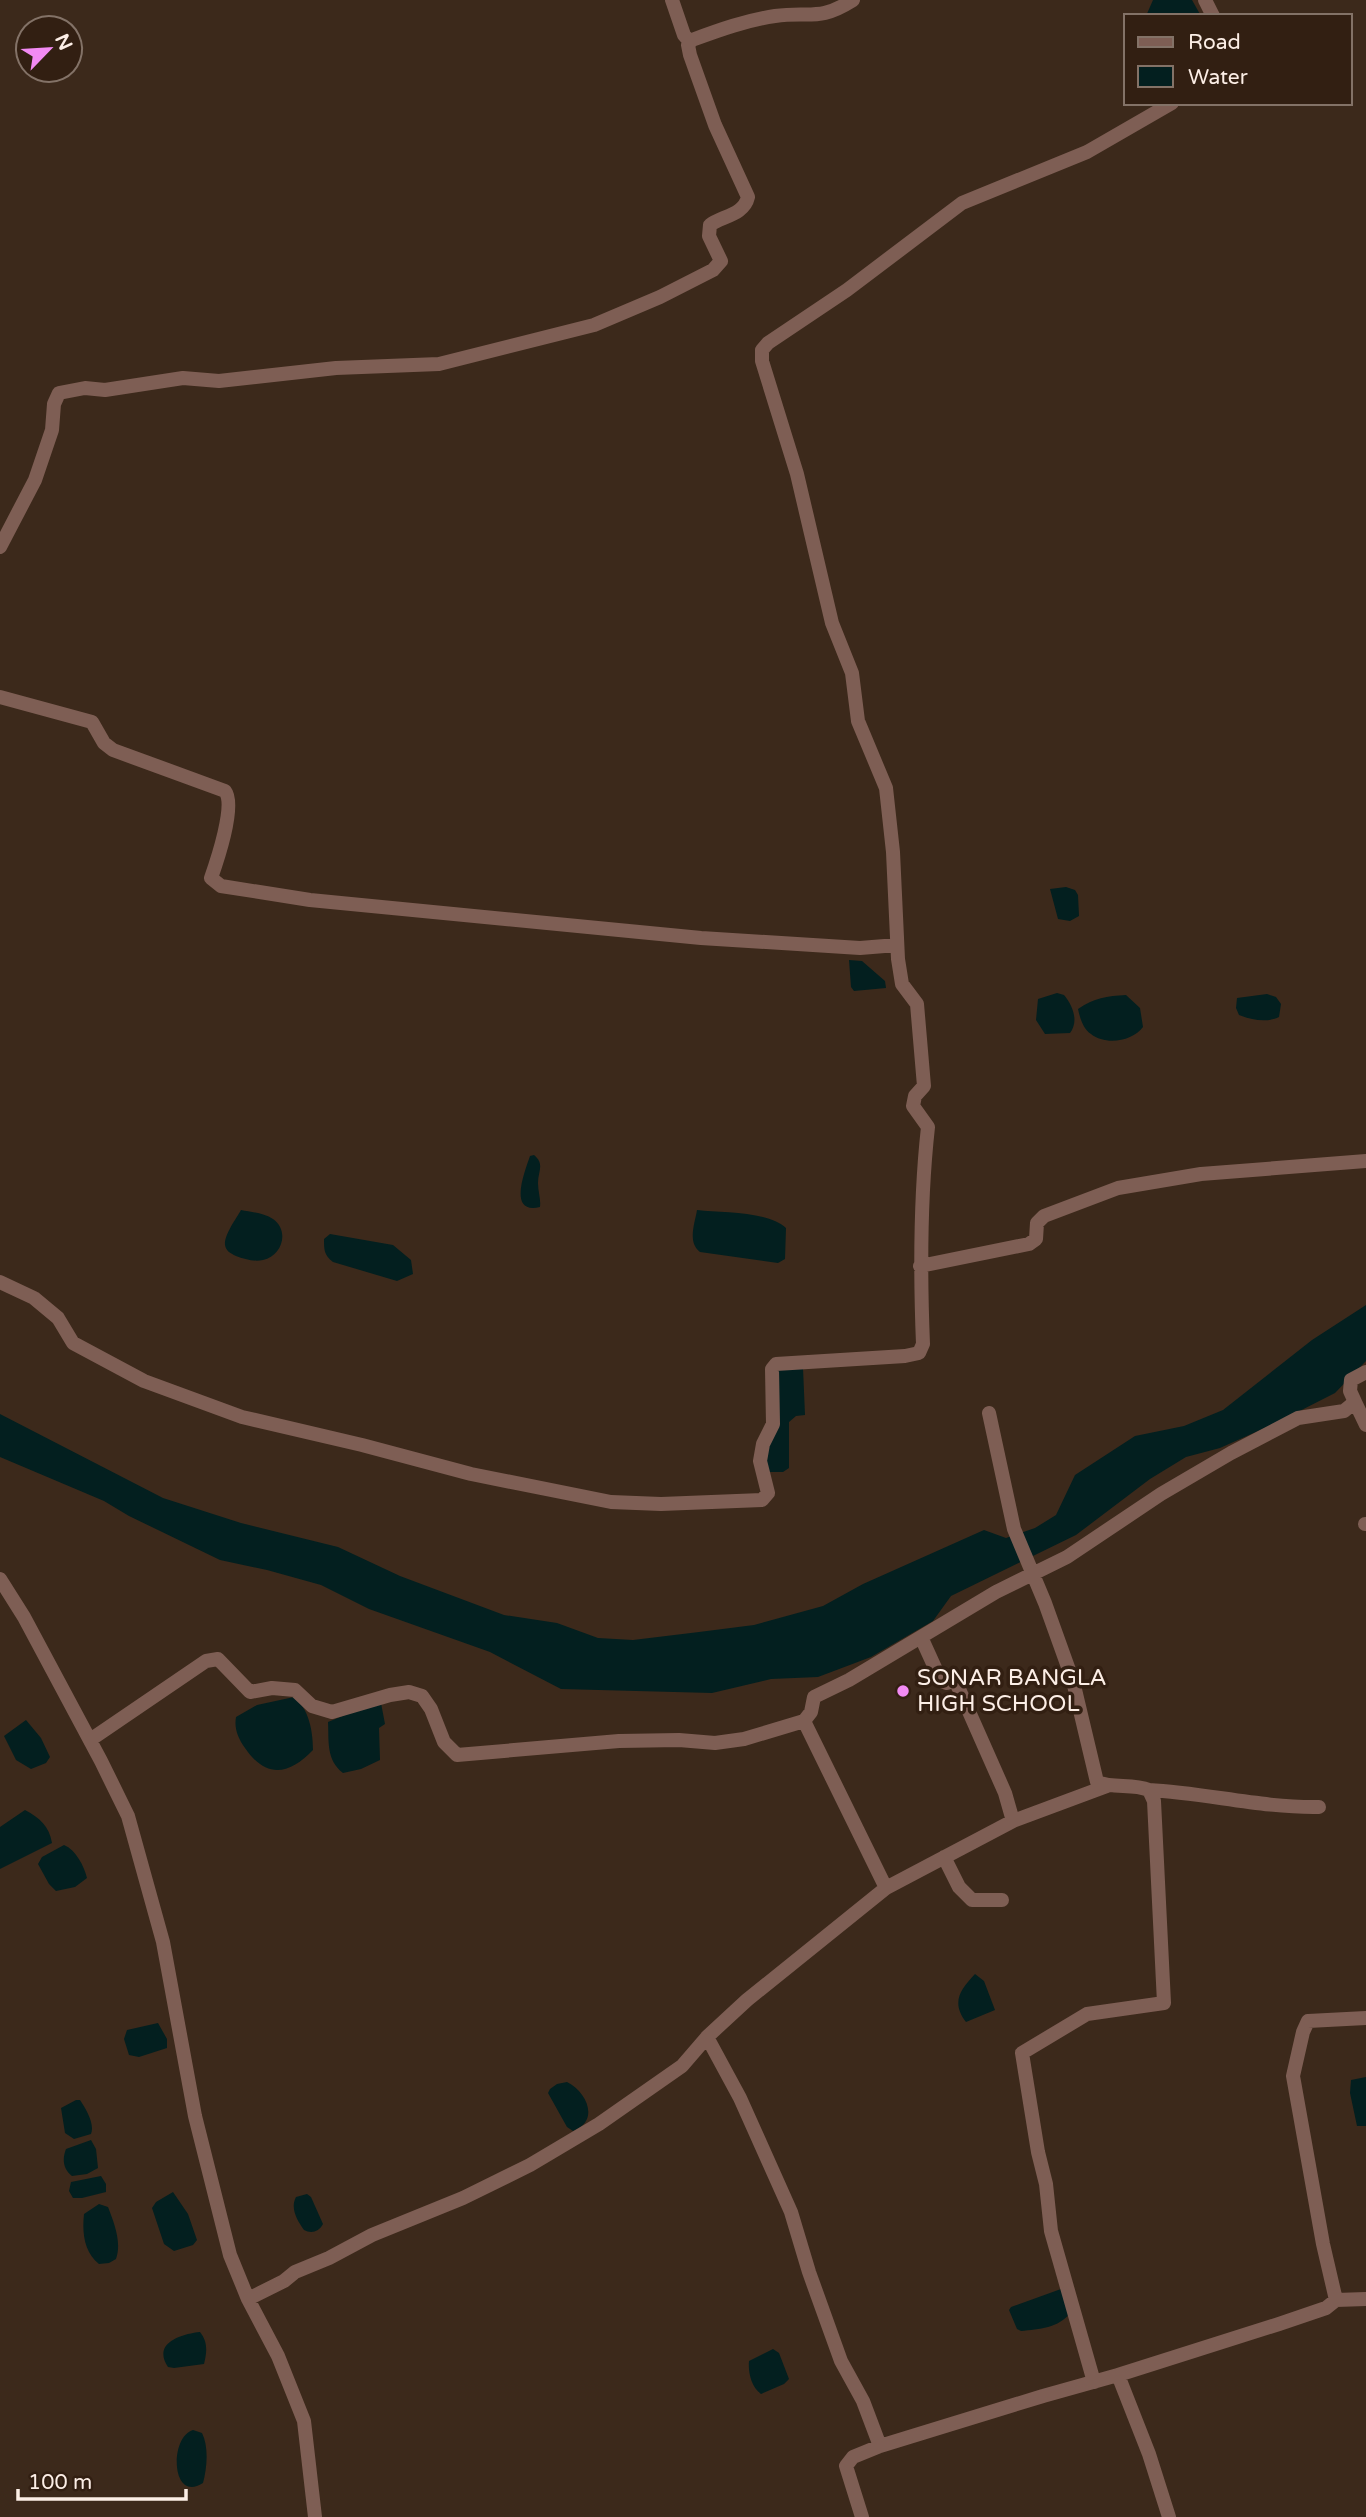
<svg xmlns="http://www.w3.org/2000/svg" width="1366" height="2517" font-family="'Varela Round',sans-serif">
<rect width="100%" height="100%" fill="#3c291b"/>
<!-- water -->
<path fill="#031f1f" d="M1153,0H1192L1201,16H1146Z
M1066,887L1075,890L1078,895L1079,916L1070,921L1058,919L1050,889Z
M849,960L862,961L885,981L886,988L854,991L851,987Z
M1057,993L1064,995C1073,1006 1079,1021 1070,1033L1045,1034L1036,1020L1038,999Z
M1267,994L1276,997L1281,1004L1279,1017C1267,1023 1251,1020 1239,1015L1236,1008L1237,998Z
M1126,995L1140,1008L1143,1027C1133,1041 1106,1046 1091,1034C1083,1029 1080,1018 1078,1009C1094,998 1107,996 1126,995Z
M534,1155C545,1164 538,1171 538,1183C538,1192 541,1199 540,1207C507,1215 525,1171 530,1156Z
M241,1210C251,1212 264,1213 273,1219C290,1231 282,1256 263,1260C254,1262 244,1259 236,1256C230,1253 226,1251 225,1245C224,1235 236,1219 241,1210Z
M697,1210C722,1213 768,1211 786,1228L785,1259L778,1263L700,1252C687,1242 695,1223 697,1210Z
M330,1234L393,1245L411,1260L413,1274L397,1281L333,1262C324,1255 324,1250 324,1239Z
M1366,1305V1361L1335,1393L1276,1423L1220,1448L1186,1457L1150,1479L1076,1535L951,1596L933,1621L871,1657L818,1677L771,1679L712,1693L561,1689L490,1652L369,1609L321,1585L267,1570L220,1560L129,1516L104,1501L0,1457V1414L163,1498L241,1523L338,1547L400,1576L504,1615L557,1623L598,1638L633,1640L699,1632L754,1625L823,1606L863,1584L984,1530L1006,1538L1035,1528L1056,1515L1075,1475L1135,1436L1184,1426L1223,1410L1312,1340Z
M803,1368L805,1415L796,1416L789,1422V1468L783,1472H769L765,1463L778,1369Z
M294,1697C309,1709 313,1731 313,1750C289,1775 266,1779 245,1748C238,1738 234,1729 236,1717L257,1705Z
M381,1703L385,1724L379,1728L380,1760L361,1769L343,1773C326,1760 329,1741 328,1722L367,1706Z
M26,1720L41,1738L50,1757L46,1763L31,1769L16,1760L4,1736Z
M25,1810C40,1818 49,1826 52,1843L0,1869V1827Z
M64,1845C76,1850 84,1866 87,1878L75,1887L56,1891L49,1884L38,1864L42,1857Z
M975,1974L984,1981L995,2010L966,2022C951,2002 960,1990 975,1974Z
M158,2023L167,2039V2048L139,2057L129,2055L124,2039L127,2030Z
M1366,2077V2126H1357L1350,2093L1351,2080Z
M567,2082C587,2092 600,2121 573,2131L567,2127L548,2093L550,2089L557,2084Z
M76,2100H80C86,2109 95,2124 91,2134L74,2139L65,2133L61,2108Z
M91,2140L96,2149L98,2168L87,2174L72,2176C63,2169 62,2159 66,2149Z
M101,2176L106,2184V2192L82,2198H73L69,2191L71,2182Z
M173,2192L188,2214L197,2240L193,2245L174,2251L164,2244L152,2208L156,2202Z
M307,2194L311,2197L323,2224C319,2232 311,2234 304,2230C297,2220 290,2208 296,2197Z
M99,2204L108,2207C114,2223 122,2242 116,2259L109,2263L99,2264C84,2252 82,2233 84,2214Z
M1061,2289L1070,2313C1059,2328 1039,2329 1021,2331L1017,2329L1009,2310L1011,2307Z
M200,2332C208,2342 207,2352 204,2364L174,2368L168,2367C152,2343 181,2334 200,2332Z
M773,2349L779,2353L789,2379L784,2384L761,2394C751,2387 748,2372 749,2361Z
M193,2430L202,2433C209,2447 207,2468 203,2483C171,2504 169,2437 193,2430Z"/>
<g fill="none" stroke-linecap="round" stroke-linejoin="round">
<!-- minor -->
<path stroke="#7e5e54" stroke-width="14" d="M672,0L684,35L690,42
M1205,0L1213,16
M0,547L35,480L52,430L54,404L59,393L85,388L105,390L183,378L219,381L336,368L439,364L594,325L660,297L713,270L721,261L709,236L710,225C722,216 744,215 748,197L715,125L690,55L688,45L692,40C719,30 747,20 775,16C811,11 818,22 853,0
M0,697L92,722L104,743L113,750L225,791C236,805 217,861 211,878L221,886L310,900L701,938L860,948L897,945
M920,1266L1029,1244L1036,1239L1037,1223L1044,1216L1118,1188L1201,1174L1366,1161
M0,1282L34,1298L58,1318L73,1343L144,1381L242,1417L362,1445L471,1474L611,1502L661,1504L762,1500L768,1493L760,1461L763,1444L773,1424L772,1369L776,1364L905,1356L919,1353L923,1344C920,1271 920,1199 928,1127L913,1106L915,1096L924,1086L917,1004L902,984L898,959L893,852L886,788L858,721L852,673L832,623L797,474L762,361V350L768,343L847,290L962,203L1087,152L1172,103
M1355,1402L1366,1425
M989,1413L1014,1529L1045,1603L1073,1681L1097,1782C1114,1789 1132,1783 1149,1790L1154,1801L1164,2003L1087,2014L1022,2053L1038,2152L1046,2184L1051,2231L1094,2382
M1365,1524H1366
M0,1579L24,1617L101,1761L128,1816L163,1942L195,2116L230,2255L248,2299L278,2356L304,2421L315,2517
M804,1721L886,1888L747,2000L707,2037L740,2098L791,2212L809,2272L841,2361L863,2401L880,2446L1043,2396L1118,2375L1149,2454L1169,2517
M90,1740L206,1661L218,1659L250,1692L272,1688L295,1690L312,1706L332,1712L390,1695L409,1692L422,1696L431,1709L444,1742L457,1755L619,1741L679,1740L715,1743L744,1739L804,1721L811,1712L814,1697L849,1680L996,1592L1067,1557L1161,1494L1231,1453L1298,1418L1344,1411L1355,1402L1350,1391L1351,1380L1366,1372
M1149,1790C1206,1793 1262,1808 1319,1807
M1013,1821L1107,1786
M944,1857L959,1887L972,1900H1002
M886,1888L1013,1821L1005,1793L955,1680L947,1683L941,1681L921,1637
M248,2299L284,2281L295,2272L329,2258L372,2235L463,2198L530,2165L599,2124L682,2066L707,2037
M1336,2300L1366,2299
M1118,2375L1279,2324L1326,2308L1336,2300L1323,2244L1293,2076L1303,2032L1308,2021L1366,2018
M862,2517L846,2466L853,2457L880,2446"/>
</g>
<!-- markers -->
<circle fill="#f28af3" stroke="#321f12" stroke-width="2.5" cx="903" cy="1691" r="7"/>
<g text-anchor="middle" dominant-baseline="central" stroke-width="7" stroke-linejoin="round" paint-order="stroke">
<!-- poi labels -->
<g font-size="23" fill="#fceee6" stroke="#321f12" text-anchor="start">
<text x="917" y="1678">SONAR BANGLA<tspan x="917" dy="26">HIGH SCHOOL</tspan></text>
</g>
</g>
<!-- legend -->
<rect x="1124" y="14" width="228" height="91" fill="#321f12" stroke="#837267" stroke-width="2"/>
<rect x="1138" y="37" width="35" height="10" fill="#7e5e54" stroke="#837267" stroke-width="2"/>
<text x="1188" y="49" font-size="21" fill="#fceee6">Road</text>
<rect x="1138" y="66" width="35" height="21" fill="#031f1f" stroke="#837267" stroke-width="2"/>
<text x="1188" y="84" font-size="21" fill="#fceee6">Water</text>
<!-- north arrow -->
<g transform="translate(49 49) rotate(65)"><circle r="33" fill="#321f12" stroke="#837267" stroke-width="2"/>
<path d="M0-5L12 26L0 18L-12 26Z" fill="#f28af3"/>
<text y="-10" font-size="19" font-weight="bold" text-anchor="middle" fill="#fceee6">N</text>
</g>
<!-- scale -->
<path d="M18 2489v10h168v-10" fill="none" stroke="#fceee6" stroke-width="3.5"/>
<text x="28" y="2489" font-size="21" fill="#fceee6" stroke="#321f12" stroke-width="5" paint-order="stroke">100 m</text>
</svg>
